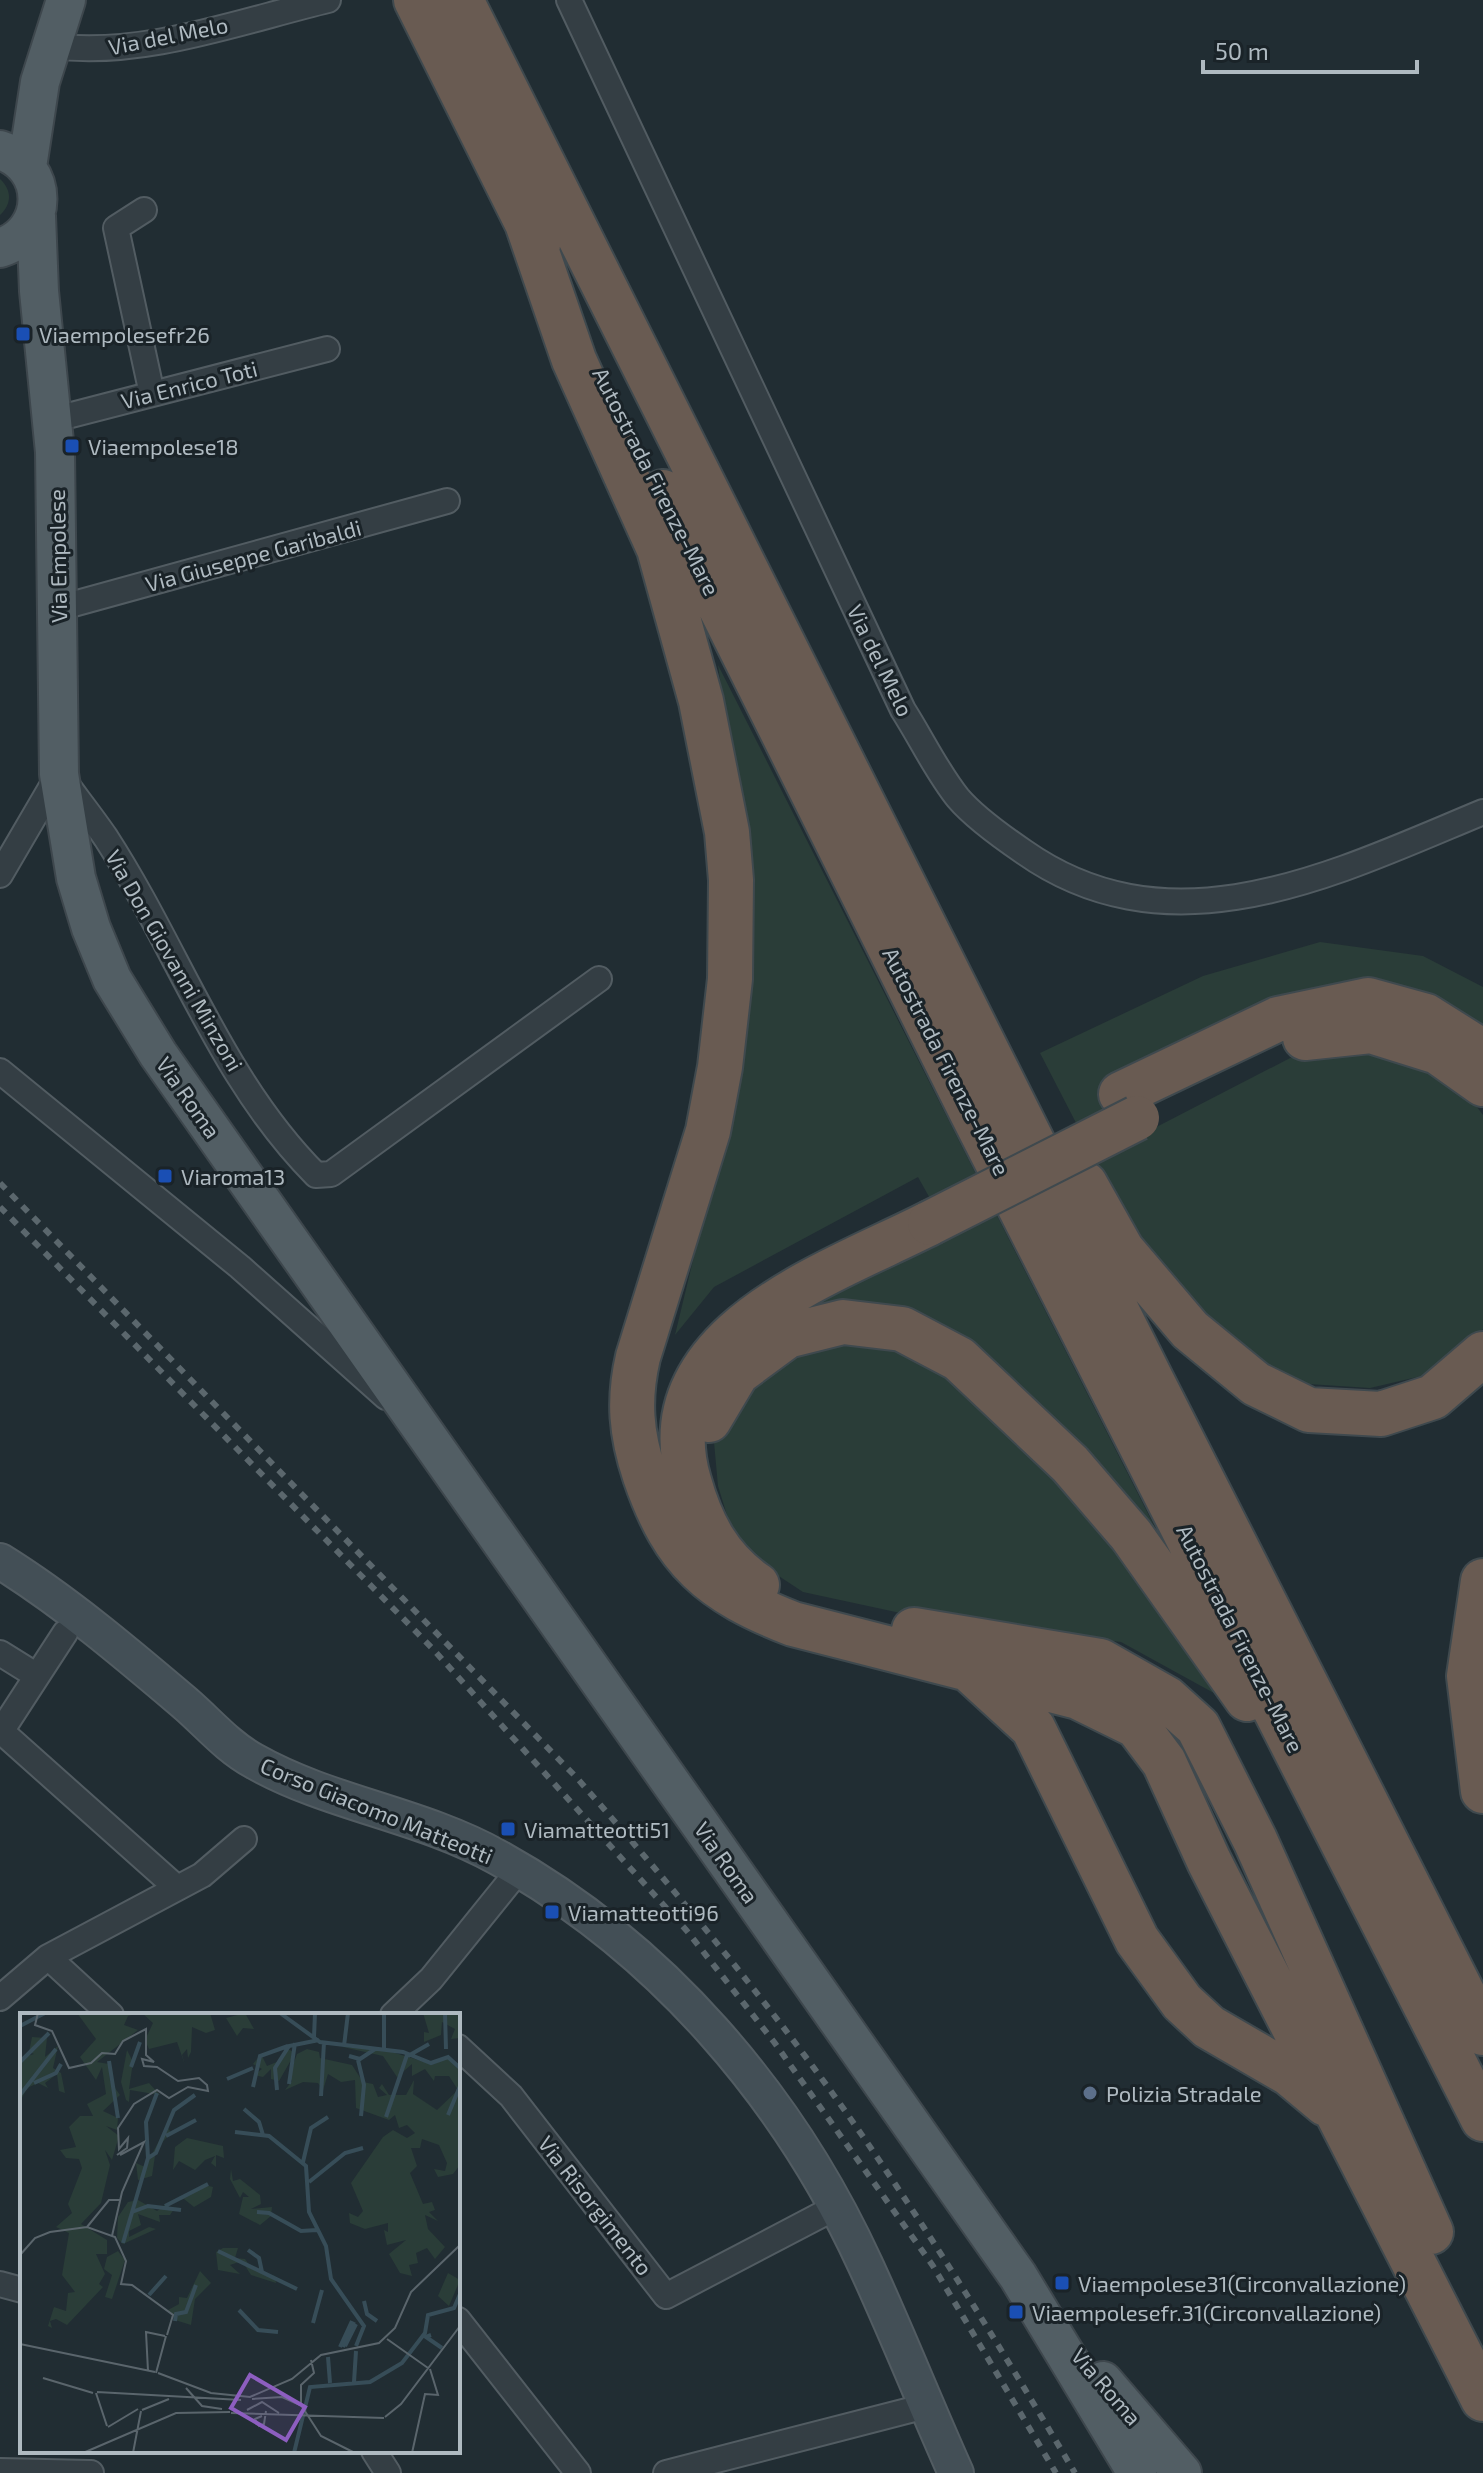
<svg xmlns="http://www.w3.org/2000/svg" width="1483" height="2473" font-family="'Exo 2',sans-serif">
<rect width="100%" height="100%" fill="#212d33"/>
<!-- green -->
<path fill="#2a3d38" d="M0,179C12,190 12,204 0,215Z
M718,665L1172,1561L1073,1442L989,1355L898,1312L767,1322L947,1229L918,1177L714,1287L675,1335L708,1198L740,819Z
M1320,942L1423,956L1483,987V1027L1417,996L1110,1083L1139,1136L1294,1056L1338,1048L1399,1055L1462,1087L1483,1115V1329L1443,1371L1370,1388L1308,1384L1250,1355L1199,1312L1139,1245L1040,1053L1203,976Z
M856,1336L911,1351L999,1408L1136,1563L1232,1703L1121,1642L919,1617L803,1592L759,1563L730,1525L718,1486L714,1442L736,1393L783,1357Z"/>
<g fill="none" stroke-linecap="round" stroke-linejoin="round">
<defs>
<path id="street" d="M569,0L903,710C921,738 937,772 958,798C975,818 1002,837 1024,852C1172,956 1336,873 1483,812
M53,46C142,58 241,21 328,0
M144,210L116,228L152,394
M52,420L327,349
M59,608L447,501
M0,875L59,774C74,795 91,816 106,838C178,949 221,1080 316,1175L331,1174L599,979
M0,1071L240,1267L386,1397
M0,1653L37,1676
M2,1732L177,1888
M0,1733L65,1633
M48,1957L202,1875L244,1839
M0,1998L48,1957L111,2015
M393,2015L431,1979L519,1870
M458,2047L511,2096L666,2296L836,2207
M0,2284L22,2290
M458,2320L578,2473
M374,2451L388,2473
M0,2471L91,2473
M666,2473L926,2406"/>
<path id="secondary" d="M0,1561C66,1602 127,1654 186,1704C208,1723 228,1747 254,1761C330,1804 420,1814 497,1857C660,1947 788,2096 865,2264C897,2333 925,2404 956,2473"/>
<path id="primary" d="M0,150C50,166 50,232 0,248
M27,167L40,82L66,0
M36,216L39,291L55,452L59,774L76,878L91,928L112,979L158,1054L1018,2276L1137,2473
M1103,2381L1182,2473"/>
<path id="highway" d="M416,0L538,245
M461,0L1152,1381L1483,2033
M526,220L574,360L659,549L701,701L727,832L731,880L730,979L720,1067L708,1131L638,1357C628,1400 631,1434 645,1476C674,1561 711,1592 793,1624L1078,1697L1137,1726L1164,1762L1209,1861L1483,2399
M663,492L972,1113L1483,2119
M1305,1038L1371,1031L1438,1052L1483,1084
M1121,1094L1278,1019L1368,1000L1426,1016L1483,1052
M1085,1184L1122,1250L1190,1330L1256,1384L1309,1410L1381,1414L1433,1397L1483,1354
M709,1420L737,1373L787,1336L843,1322L902,1329L959,1359L1070,1464L1131,1535L1247,1699
M1483,1581L1469,1676L1483,1791
M757,1585C719,1559 701,1524 689,1481C646,1334 830,1274 930,1223
M914,1630L1100,1661L1167,1699L1198,1727L1255,1840L1431,2232
M973,1673L1033,1728L1137,1940L1182,2002L1209,2027L1290,2074L1326,2104"/>
</defs>
<!-- street casing -->
<use href="#street" stroke="#525c62" stroke-width="28"/>
<!-- secondary casing -->
<use href="#secondary" stroke="#525c62" stroke-width="38"/>
<!-- primary casing -->
<use href="#primary" stroke="#3e474d" stroke-width="42"/>
<!-- highway casing -->
<use href="#highway" stroke="#3f494e" stroke-width="48"/>
<!-- street -->
<use href="#street" stroke="#343e44" stroke-width="24"/>
<!-- secondary -->
<use href="#secondary" stroke="#434f56" stroke-width="34"/>
<!-- primary -->
<use href="#primary" stroke="#525e64" stroke-width="38"/>
<!-- highway -->
<use href="#highway" stroke="#695b52" stroke-width="44"/>
<!-- rail -->
<path stroke="#5b676d" stroke-width="6" stroke-dasharray="8 8" stroke-linecap="butt" d="M0,1183L577,1778C686,1903 793,2031 885,2169C952,2268 1014,2370 1075,2473
M0,1207L432,1648L687,1931L774,2042L933,2266L1056,2473"/>
<defs>
<path id="highway-bridge" d="M930,1223L1137,1118"/>
</defs>
<!-- highway-bridge casing -->
<use href="#highway-bridge" stroke="#3f494e" stroke-width="48" stroke-linecap="butt"/>
<!-- highway-bridge -->
<use href="#highway-bridge" stroke="#695b52" stroke-width="44"/>
</g>
<!-- markers -->
<g fill="#1a4fb4" stroke="#1a2328" stroke-width="3">
<rect x="15" y="326" width="16" height="16" rx="4"/>
<rect x="64" y="438" width="16" height="16" rx="4"/>
<rect x="157" y="1168" width="16" height="16" rx="4"/>
<rect x="500" y="1821" width="16" height="16" rx="4"/>
<rect x="544" y="1904" width="16" height="16" rx="4"/>
<rect x="1054" y="2275" width="16" height="16" rx="4"/>
<rect x="1008" y="2304" width="16" height="16" rx="4"/>
</g>
<circle fill="#5c6f8a" stroke="#1a2328" stroke-width="3" cx="1090" cy="2093" r="8"/>
<g text-anchor="middle" dominant-baseline="central" stroke-width="6" stroke-linejoin="round" paint-order="stroke">
<!-- street labels -->
<g font-size="22" fill="#afbac1" stroke="#1a2328">
<text transform="translate(168 35) rotate(-11)">Via del Melo</text>
<text transform="translate(189 384) rotate(-14)">Via Enrico Toti</text>
<text transform="translate(657 481) rotate(63)">Autostrada Firenze-Mare</text>
<text transform="translate(253 555) rotate(-15)">Via Giuseppe Garibaldi</text>
<text transform="translate(57 556) rotate(-91)">Via Empolese</text>
<text transform="translate(881 660) rotate(64)">Via del Melo</text>
<text transform="translate(175 960) rotate(60)">Via Don Giovanni Minzoni</text>
<text transform="translate(947 1061) rotate(63)">Autostrada Firenze-Mare</text>
<text transform="translate(189 1097) rotate(55)">Via Roma</text>
<text transform="translate(1241 1638) rotate(63)">Autostrada Firenze-Mare</text>
<text transform="translate(377 1810) rotate(22)">Corso Giacomo Matteotti</text>
<text transform="translate(727 1862) rotate(55)">Via Roma</text>
<text transform="translate(596 2205) rotate(52)">Via Risorgimento</text>
<text transform="translate(1107 2386) rotate(49)">Via Roma</text>
</g>
<!-- poi labels -->
<g font-size="22" fill="#afbac1" stroke="#1a2328" text-anchor="start">
<text x="39" y="334">Viaempolesefr26</text>
<text x="88" y="446">Viaempolese18</text>
<text x="181" y="1176">Viaroma13</text>
<text x="524" y="1829">Viamatteotti51</text>
<text x="568" y="1912">Viamatteotti96</text>
<text x="1106" y="2093">Polizia Stradale</text>
<text x="1078" y="2283">Viaempolese31(Circonvallazione)</text>
<text x="1032" y="2312">Viaempolesefr.31(Circonvallazione)</text>
</g>
</g>
<!-- overview -->
<g transform="translate(20 2013)">
<rect width="440" height="440" fill="#212d33"/>
<path d="M57,0H119L108,3L104,12L118,17L77,49L89,51L90,68L100,82L83,98L98,105L97,117L86,113L99,123L92,147L85,137L90,152L81,190L61,211L87,227V241H76L85,261L79,271L83,274L47,312L36,306L30,308L32,315L28,313L34,294L46,298L48,280L55,279L42,262L49,220L36,214L52,200L48,191L62,155L59,146L46,145L40,137L56,134L49,114L60,103H73L67,91L86,81L82,54L76,67L60,44L76,26ZM122,0H190L195,17L186,20L172,14L171,39L168,45L167,36L162,42L165,52L157,29L129,36L125,27L133,10ZM225,0L234,16L223,15L217,23L206,5ZM403,0H440V25L431,26L435,16L422,9L421,22L404,29V19L409,20ZM12,24L27,25L25,44L38,33L33,55L41,60L45,80L39,78L37,61L25,70L28,75L18,70L7,75L0,89V45L14,41L9,39ZM323,34L362,36L408,50L428,45L440,57V152L433,161L418,164L414,156L425,158L427,150L419,132L402,126L400,135H391L397,153L390,160L403,191L412,189L415,197L409,199L418,208L405,202L408,216L425,234L415,246L407,235L396,240L398,250L389,252L392,263L380,260L369,241L386,227L367,232L364,217L368,219V210L345,216L330,210L329,200L338,204L343,198L331,170L363,124L373,117L387,125L395,120L387,112L379,115L375,102L369,107L336,95L335,67L321,69L308,61L303,77L298,70L283,69L265,77L272,68L269,63L277,41L287,36L299,39L300,45L332,52L343,69L353,71L358,84L367,82L359,75L362,71L369,82H386L394,67L393,81L417,97L438,77L429,63H415L414,68L405,56L392,63V51L377,64L363,43ZM268,36L275,40L259,68L251,66V56L243,64L234,62L242,56L233,51L241,41L247,53L259,48ZM107,37L113,49L109,76L129,70L140,82L110,77L109,89L106,87L101,69ZM147,113L151,120L136,136L132,163L118,167L116,150L125,154ZM167,125L203,133L204,145L196,142V154L191,150L195,143L185,147L175,157L159,148L153,157L155,134ZM211,156L213,168L220,166L240,182L241,191L231,196L252,194L251,203L240,212L219,201L223,184H229L223,179L220,185L210,166ZM184,172L193,174L191,184L174,194L164,186L156,188ZM118,187L137,198L145,192L154,196L150,202H139L140,209L118,201L121,212L109,218V224L129,214L136,216L103,231L97,225L98,204L108,189ZM203,235H218L215,245L225,246L232,256L255,263L256,270L231,262L222,248L210,252L220,261L198,257L196,239ZM98,238L105,247L92,286L85,284L92,262L84,256L87,244ZM180,258L191,270L175,286L171,312L155,307L148,297L159,291V284L167,285ZM428,260L440,267L429,293L418,283Z" fill="#2a3d38"/>
<path fill="none" stroke="#374d58" stroke-width="4" d="M260,0L300,29L383,39L411,50L428,44L440,55M425,0L426,36M0,13L25,0M294,24L295,0M324,33L328,0M364,36V0M329,43L340,46L355,36M388,43L409,31M338,47L344,72L341,103M89,48L98,105M0,49L29,20M111,54L120,29M207,66L233,55M14,70L36,60L41,51M269,71L275,30M233,74L240,43L268,33M257,77L255,55L269,33L299,27M0,82L36,36M301,83L304,29M224,96L239,109L243,122M428,102L440,73M366,104L387,42M215,119L249,123L286,153L289,199L306,233L311,266L344,313L336,333M146,123L176,107M128,145L126,109L137,80M283,149L291,115L308,104M289,169L325,140L343,135M145,193L188,171M112,199L128,193L161,197M237,199L249,200L281,218L297,217M103,230L128,145L136,140L154,97L175,82M228,237L239,245L242,259M198,238L277,276M129,282L146,263M344,288L347,301L357,308M219,297L238,317L258,319M155,308L156,301L166,299L176,272M293,310L302,277M411,322L408,323L406,324L422,335M325,333L336,311M320,334L332,308M323,334L334,309M308,344L310,370M334,369L336,338M274,440L290,374L350,369L382,350L405,320L408,302L434,295L440,281"/>
<path fill="none" stroke="#5a656c" stroke-width="2" d="M18,0L15,12L32,18L49,55L71,50L82,40L95,41L103,28L126,16V42L134,49L122,46L124,53L137,54L158,68L179,65L187,72L188,78L168,74L149,85L137,77L114,91L98,115L99,136L108,125L107,135L97,142M67,214L89,187H100M92,223L102,179L124,129L100,142M0,242L15,225L30,219L67,214L95,224L106,248L101,271L112,272L153,302L147,322M367,326L408,355M0,331L135,359M128,358L126,319L145,323M136,360L146,323M138,360L191,380L230,384L272,366L301,342L359,330L375,315L391,279L440,232M23,365L73,380M166,375L182,393L202,396M77,379L221,387M76,380L87,413M232,386L262,384L280,392M281,390V372L294,360L291,347M281,392L301,423L335,440M122,397L149,386M227,397L242,389L259,400M211,400L364,405M242,403L235,406L239,413L244,411L246,398M365,404L381,391L440,313M88,414L118,396M63,440L156,400L210,399M113,440L121,398M392,440L405,381L418,382L410,356"/>
<path fill="#8d5ec0" fill-opacity="0.15" stroke="#8d5ec0" stroke-width="4" d="M230,362L285,394L266,427L211,395Z"/>
<rect width="440" height="440" fill="none" stroke="#afbac1" stroke-width="4"/>
</g>
<!-- scale -->
<path d="M1203 60v12h214v-12" fill="none" stroke="#afbac1" stroke-width="4"/>
<text x="1215" y="60" font-size="24" fill="#afbac1" stroke="#1a2328" stroke-width="6" paint-order="stroke">50 m</text>
</svg>
